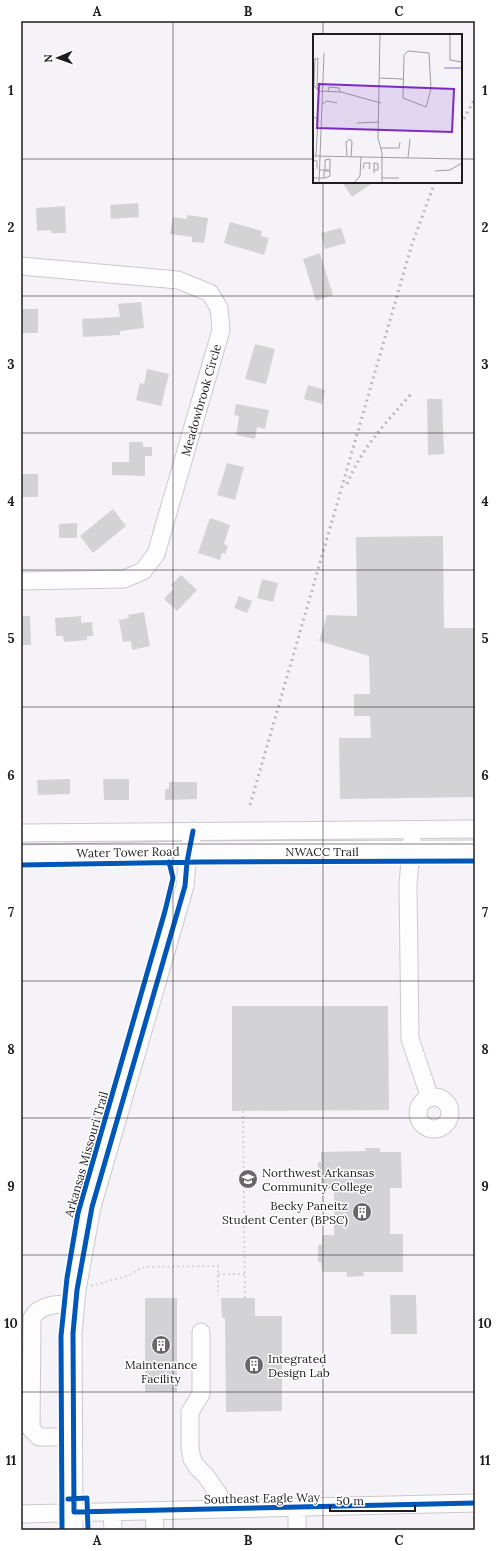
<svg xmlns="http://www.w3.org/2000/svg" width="496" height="1551" font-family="Lora,serif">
<rect width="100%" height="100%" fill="#f5f3f8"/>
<!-- building -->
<path fill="#d3d2d5" d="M342,182H374L352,197Z
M138,203L139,217L111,219L110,205Z
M65,206L66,233H51V230L37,231L36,208Z
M187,215L208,218L204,243L192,242V237L170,234L173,217L187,219Z
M230,222L262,231L261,236L269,238L264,255L224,243Z
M341,228L346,243L325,249L321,233Z
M320,253L333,295L316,301L303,259Z
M141,302L144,328L120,331V335L83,337L82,319L120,317L118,304Z
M21,309H38V333H21Z
M255,344L275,349L266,384L245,379Z
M147,369L169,374L161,406L136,400L140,383L144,384Z
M308,385L325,390L322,404L304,399Z
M427,399H442L444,454L428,455Z
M236,404L269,410L265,429L257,427L255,439L236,435L239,416L234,415Z
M129,442H143V447H152V456H145V476L112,475V462H129Z
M227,463L244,467L235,500L217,495Z
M21,474H38V497H21Z
M113,509L126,526L93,553L80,536Z
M210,518L230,525L224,544L228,546L225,554L222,553L220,560L198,553Z
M77,523V538H59V524Z
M443,536L444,628H475V797L340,799L339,738H371L370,716H354V694H370L369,656L319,641L327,615L357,616L356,537Z
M181,575L197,590L177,611L164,599L174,588L171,585Z
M262,579L278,583L273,602L257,598Z
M239,596L252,601L247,613L234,608Z
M144,612L150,646L132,650L131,641L123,642L119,620L129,618L128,615Z
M21,616H30L31,645H21Z
M81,616V623L92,622L93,636H87V640L64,642L63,636H56L55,618Z
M70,779V794L38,795L37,780Z
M103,779H129V800H104Z
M169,782H197V799L165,800V789H169Z
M232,1006H388L389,1110L232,1111Z
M365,1148H380V1152H401L402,1188H390V1234H403V1272H363L364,1276L347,1277V1272H322L321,1262H318V1245H322V1235H334V1189H321V1178H318V1162H321V1152L366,1151Z
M390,1295H416L417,1334H391Z
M145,1298H177V1392H145Z
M221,1298H255V1316H282V1411L226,1412L225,1318H222Z"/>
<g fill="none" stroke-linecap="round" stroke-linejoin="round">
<defs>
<path id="minor" d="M21,266L178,280L210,293L219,308L221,330L156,554L143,571L124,579L21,581
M21,833L475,829
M412,839L408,884L410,1039L430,1098
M21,854L190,850L475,849
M418 1113a16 16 0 1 1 32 0a16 16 0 1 1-32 0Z
M201,1332V1394L190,1412V1448L192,1459L197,1467L206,1476L219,1495L220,1509
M73,1437H39L31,1429L32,1318C40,1303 61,1304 76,1304
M297,1507V1530
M154,1511L155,1530
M112,1512L113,1530
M21,1514L475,1503
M74,1530L73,1333L77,1290L92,1207L185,886L187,862L193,831"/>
</defs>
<!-- minor casing -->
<use href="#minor" stroke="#cbc9cd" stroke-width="19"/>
<!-- path -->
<path stroke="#d3d3d3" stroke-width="2" stroke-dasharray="2 3" stroke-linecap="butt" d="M243,1111L245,1298
M218,1274H245
M91,1286L130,1275L137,1270L145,1267L218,1266V1296"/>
<!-- minor -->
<use href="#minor" stroke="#fefdfe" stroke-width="17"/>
<!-- rail -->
<path stroke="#b9b8b9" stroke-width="3" stroke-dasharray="2 4" stroke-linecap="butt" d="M461,124L475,98
M347,484C363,446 384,425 411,394
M250,805L412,244L435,182"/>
<defs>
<path id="cycleway" d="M193,831L187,862L185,886L92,1207L77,1290L73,1333L74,1512L475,1503
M21,865L201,862L475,861
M68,1499L87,1498L88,1530
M62,1530L61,1336L67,1278L78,1213L165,911L173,878L169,862"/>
</defs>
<!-- cycleway casing -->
<use href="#cycleway" stroke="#fff" stroke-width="8"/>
<!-- cycleway -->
<use href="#cycleway" stroke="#0057b8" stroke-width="5"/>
</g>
<!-- grid -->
<path fill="none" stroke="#1e1c1f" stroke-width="1" stroke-opacity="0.55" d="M173,21V1530M323,21V35M21,159H314M461,159H475M323,182V1530M21,296H475M21,433H475M21,570H475M21,707H475M21,844H475M21,981H475M21,1118H475M21,1255H475M21,1392H475"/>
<!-- icons -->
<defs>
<symbol id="university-disc" viewBox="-11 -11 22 22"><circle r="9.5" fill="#69676b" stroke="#fff"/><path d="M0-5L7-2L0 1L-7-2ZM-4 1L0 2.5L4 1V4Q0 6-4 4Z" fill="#fff"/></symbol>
<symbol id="building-disc" viewBox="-11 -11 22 22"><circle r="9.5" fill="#69676b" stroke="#fff"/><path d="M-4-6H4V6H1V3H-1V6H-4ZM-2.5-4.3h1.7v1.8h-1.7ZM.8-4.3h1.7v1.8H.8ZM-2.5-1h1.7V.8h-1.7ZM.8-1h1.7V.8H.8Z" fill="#fff"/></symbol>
</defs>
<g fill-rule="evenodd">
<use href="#university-disc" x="237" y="1168" width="22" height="22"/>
<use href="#building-disc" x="351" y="1201" width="22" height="22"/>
<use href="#building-disc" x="150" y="1334" width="22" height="22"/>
<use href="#building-disc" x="243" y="1354" width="22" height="22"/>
</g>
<g text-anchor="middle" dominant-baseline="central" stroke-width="3" stroke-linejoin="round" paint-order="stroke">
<!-- street labels -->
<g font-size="12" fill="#1e1c1f" stroke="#fff">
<text transform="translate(201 400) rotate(-74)">Meadowbrook Circle</text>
<text x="322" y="851">NWACC Trail</text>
<text transform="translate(128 852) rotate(-1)">Water Tower Road</text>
<text transform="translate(86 1154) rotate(-74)">Arkansas Missouri Trail</text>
<text transform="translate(262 1498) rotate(-1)">Southeast Eagle Way</text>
</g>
<!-- poi labels -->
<g font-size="12" fill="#1e1c1f" stroke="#fff" text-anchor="start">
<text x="262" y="1172">Northwest Arkansas<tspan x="262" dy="14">Community College</tspan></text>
<text x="348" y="1205" text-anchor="end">Becky Paneitz<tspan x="348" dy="14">Student Center (BPSC)</tspan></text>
<text x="268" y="1358">Integrated<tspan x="268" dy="14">Design Lab</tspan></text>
<text x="161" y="1364" text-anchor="middle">Maintenance<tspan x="161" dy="14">Facility</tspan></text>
</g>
</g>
<!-- overview -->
<g transform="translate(313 34)">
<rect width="149" height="149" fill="#f5f3f8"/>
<path fill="none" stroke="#c6b1dd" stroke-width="2" d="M131,34H149"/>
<path fill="none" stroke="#9f9da1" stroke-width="1" d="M67,0L65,104L69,119V149M137,0V26L149,28M95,17L116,19L118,55L113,73L90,64L91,21ZM0,26L5,24L4,55M67,44L90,45M0,51L6,57L28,58L68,69M1,52L2,25M15,57L16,53L26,54L27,58M9,70L14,67L24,69M0,83L5,85L3,122M44,89L66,88M68,114H86L87,108M0,122L149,125M34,122L33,108L37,105L39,108L38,123M95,124L97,105M0,126L4,127V135M50,135L51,129H57L56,135M7,136H12V126L17,125V136H12M122,137L137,136L149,129M61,139V136H65V130L61,129V136M0,144H12L17,142V137H11V144M69,144H86M6,149L11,19M41,149L47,142L48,123"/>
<path fill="#7b2cbf" fill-opacity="0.15" stroke="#7b2cbf" stroke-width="2" d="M6,50L141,55L139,98L4,94Z"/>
<rect width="149" height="149" fill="none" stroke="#1e1c1f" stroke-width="2"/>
</g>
<!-- border -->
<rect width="496" height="1551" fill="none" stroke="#ffffff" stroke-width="44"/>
<!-- north arrow -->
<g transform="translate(58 58) rotate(268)" stroke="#ffffff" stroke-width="3" paint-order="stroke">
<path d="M0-3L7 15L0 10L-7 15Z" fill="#1e1c1f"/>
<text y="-6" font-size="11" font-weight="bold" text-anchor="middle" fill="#1e1c1f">N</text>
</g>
<!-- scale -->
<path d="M330 1505v6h85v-6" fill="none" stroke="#1e1c1f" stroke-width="2"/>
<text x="336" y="1505" font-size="12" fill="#1e1c1f" stroke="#ffffff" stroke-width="3" paint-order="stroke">50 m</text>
<rect x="22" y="22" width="452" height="1507" fill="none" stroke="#1e1c1f" stroke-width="1.5"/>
<g font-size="13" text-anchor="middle" font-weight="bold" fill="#1e1c1f">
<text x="97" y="16">A</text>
<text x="248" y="16">B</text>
<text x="399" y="16">C</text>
<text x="11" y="95">1</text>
<text x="485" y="95">1</text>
<text x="11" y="232">2</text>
<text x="485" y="232">2</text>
<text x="11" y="369">3</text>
<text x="485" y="369">3</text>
<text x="11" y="506">4</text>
<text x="485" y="506">4</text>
<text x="11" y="643">5</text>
<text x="485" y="643">5</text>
<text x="11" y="780">6</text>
<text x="485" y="780">6</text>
<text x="11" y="917">7</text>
<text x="485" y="917">7</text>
<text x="11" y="1054">8</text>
<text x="485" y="1054">8</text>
<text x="11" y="1191">9</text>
<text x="485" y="1191">9</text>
<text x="11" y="1328">10</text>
<text x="485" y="1328">10</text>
<text x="11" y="1465">11</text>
<text x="485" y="1465">11</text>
<text x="97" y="1545">A</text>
<text x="248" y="1545">B</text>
<text x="399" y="1545">C</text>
</g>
</svg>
